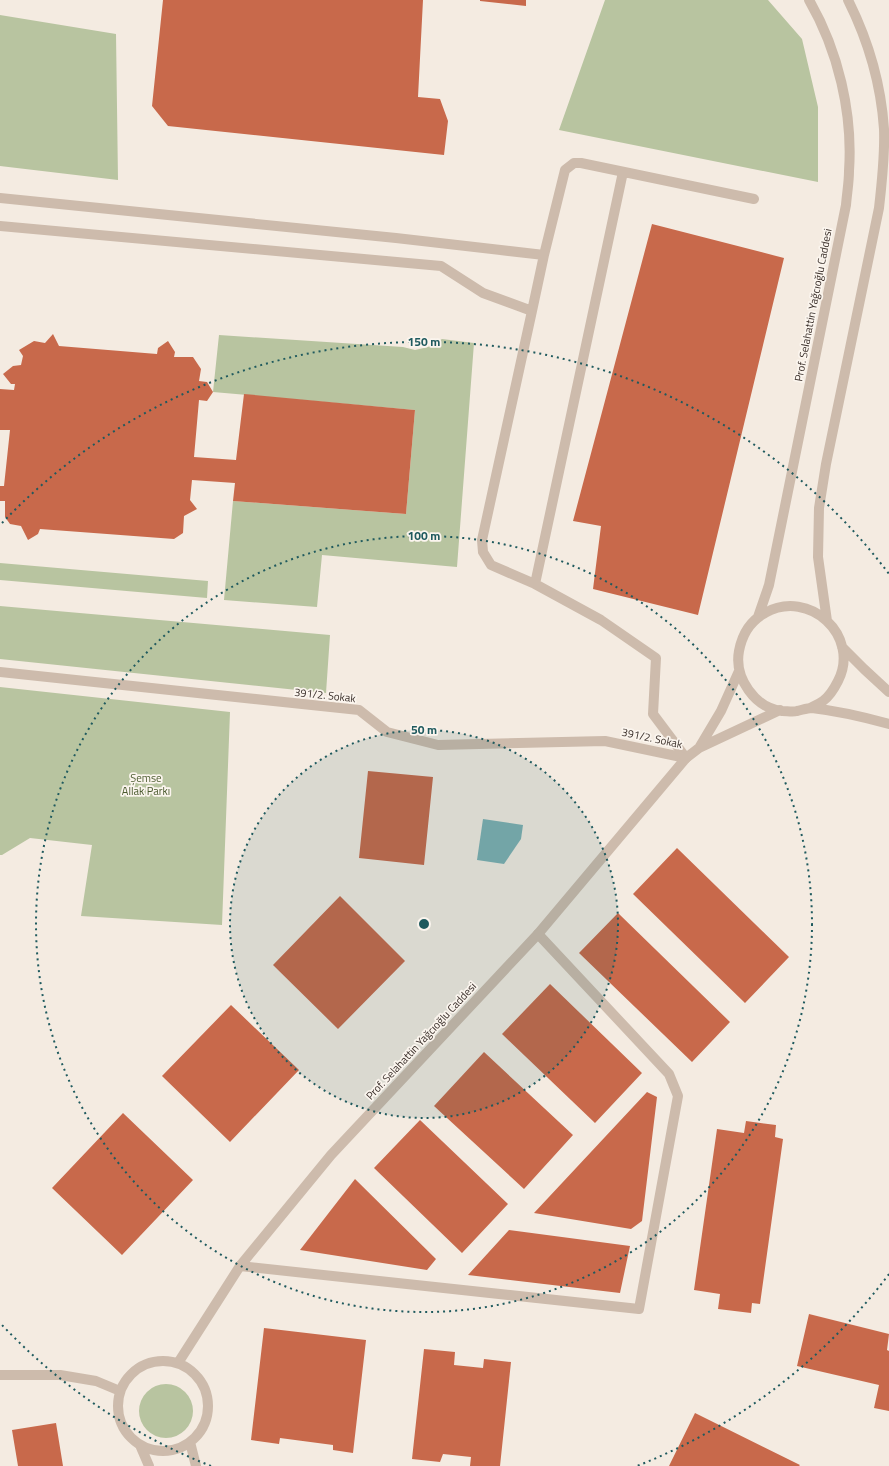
<svg xmlns="http://www.w3.org/2000/svg" width="889" height="1466" font-family="'Titillium Web',sans-serif">
<rect width="100%" height="100%" fill="#f4ebe1"/>
<!-- green -->
<path fill="#b8c4a0" d="M605,0H768L802,39L818,107V182L559,130Z
M0,15L116,34L118,180L0,166Z
M219,335L403,347L415,350L428,347L442,339L474,343L457,567L322,555L317,607L224,600L233,501L406,514L415,410L213,392Z
M0,563L208,581L207,598L0,580Z
M0,606L330,635L326,693L0,659Z
M0,687L230,712L222,925L81,916L92,845L30,838L2,855H0Z
M139 1411a27 27 0 1 1 54 0a27 27 0 1 1-54 0Z"/>
<!-- water -->
<path fill="#7fb0b2" d="M483,819L523,825L521,839L504,864L477,860Z"/>
<!-- building -->
<path fill="#c8694b" d="M163,0H423L418,97L440,99L448,121L444,155L168,126L152,106Z
M480,0H526V6L480,1Z
M652,224L784,258L698,615L593,589L601,526L573,521Z
M53,334L59,346L157,354L158,348L168,341L175,352L174,357H193L201,369L199,381L207,382L213,392L207,401L199,400L194,457L236,460L244,394L415,410L406,514L233,501L235,483L192,480L190,500L197,509L184,516L183,533L174,539L40,529L38,534L28,540L21,526L10,524L5,517V501H0V486H4L10,430H0V389L14,390L15,384H11L3,374L13,366L21,365L23,356L19,350L34,341L45,343Z
M368,771L433,777L424,865L359,858Z
M677,848L789,957L745,1003L633,894Z
M340,896L405,961L338,1029L273,965Z
M618,913L730,1022L692,1062L579,953Z
M550,984L642,1073L595,1123L502,1034Z
M231,1005L299,1070L230,1142L162,1076Z
M484,1052L573,1135L524,1189L434,1106Z
M647,1092L657,1097L642,1221L631,1229L534,1213Z
M123,1113L193,1180L122,1255L52,1188Z
M420,1120L508,1204L462,1253L374,1168Z
M746,1121L776,1125L775,1137L783,1139L760,1304L752,1303L751,1313L718,1309L720,1294L694,1290L717,1129L744,1133Z
M355,1179L436,1259L427,1270L300,1250Z
M509,1230L630,1246L620,1293L468,1275Z
M809,1314L889,1334L887,1350L889,1351V1411L874,1408L879,1385L797,1366Z
M264,1328L366,1340L353,1453L333,1450V1445L280,1438L279,1444L251,1440Z
M424,1349L455,1352L454,1365L483,1368L484,1359L511,1362L500,1466H470L471,1457L443,1454L440,1462L412,1459Z
M695,1413L800,1465L799,1466H669Z
M56,1423L63,1466H18L12,1430Z"/>
<g fill="none" stroke-linecap="round" stroke-linejoin="round">
<!-- service -->
<path stroke="#cdbbac" stroke-width="10" d="M0,198L396,238L544,255
M0,226L441,266L483,293L532,311L482,540L483,552L491,565L535,584L601,620L656,658L653,714L686,758
M532,311L544,255L565,170L574,163H581L754,199
M535,584L623,172"/>
<!-- minor -->
<path stroke="#cdbbac" stroke-width="10" d="M0,672L359,710L387,732L438,745L605,741L686,758
M240,1266L639,1309L678,1096L669,1074L538,934"/>
<!-- tertiary -->
<path stroke="#cdbbac" stroke-width="10" d="M758,617L769,585L846,205C847,193 849,182 849,171C853,113 838,50 809,0
M827,621L818,557L819,508L826,464L879,208C882,182 885,155 884,129C881,84 868,40 848,0
M842,647L864,669L889,692
M810,708C814,706 819,704 823,701C830,696 834,689 838,681C861,636 809,588 765,613C750,621 742,635 739,651C734,678 755,708 782,711C787,711 793,712 797,711C802,710 807,708 812,708C838,711 864,717 889,724
M699,748L721,711L739,671
M118 1406a45 45 0 1 1 90 0a45 45 0 1 1-90 0Z
M178,1363L240,1266L331,1155L538,934L686,758L699,748L780,710
M0,1375H60L96,1381L120,1391
M190,1442L196,1466
M140,1445L149,1466"/>
</g>
<!-- distance rings -->
<circle cx="424" cy="924" r="194" fill="#1f5a5e" fill-opacity=".12"/>
<g fill="none" stroke="#1f5a5e" stroke-width="2" stroke-dasharray="2 4">
<circle cx="424" cy="924" r="194"/>
<circle cx="424" cy="924" r="388"/>
<path d="M889 1274A582 582 0 0 1 637 1466M211 1466A582 582 0 0 1 2 1325M2 523A582 582 0 0 1 889 574"/>
</g>
<g text-anchor="middle" dominant-baseline="central" stroke-width="3.5" stroke-linejoin="round" paint-order="stroke">
<!-- street labels -->
<g font-size="11" fill="#3b302b" stroke="#fbf5ee">
<text transform="translate(813 305) rotate(-79)">Prof. Selahattin Yağcıoğlu Caddesi</text>
<text transform="translate(325 695) rotate(6)">391/2. Sokak</text>
<text transform="translate(652 738) rotate(12)">391/2. Sokak</text>
<text transform="translate(421 1041) rotate(-47)">Prof. Selahattin Yağcıoğlu Caddesi</text>
</g>
<!-- park labels -->
<g font-size="11" fill="#4a5a2e" stroke="#fbf5ee">
<text x="146" y="778">Şemse<tspan x="146" dy="13">Allak Parkı</tspan></text>
</g>
</g>
<circle cx="424" cy="924" r="6" fill="#1f5a5e" stroke="#fbf5ee" stroke-width="2"/>
<g font-size="12" text-anchor="middle" font-weight="bold" fill="#1f5a5e" stroke="#fbf5ee" stroke-width="3.5" stroke-linejoin="round" paint-order="stroke">
<text x="424" y="346">150 m</text>
<text x="424" y="540">100 m</text>
<text x="424" y="734">50 m</text>
</g>
</svg>
